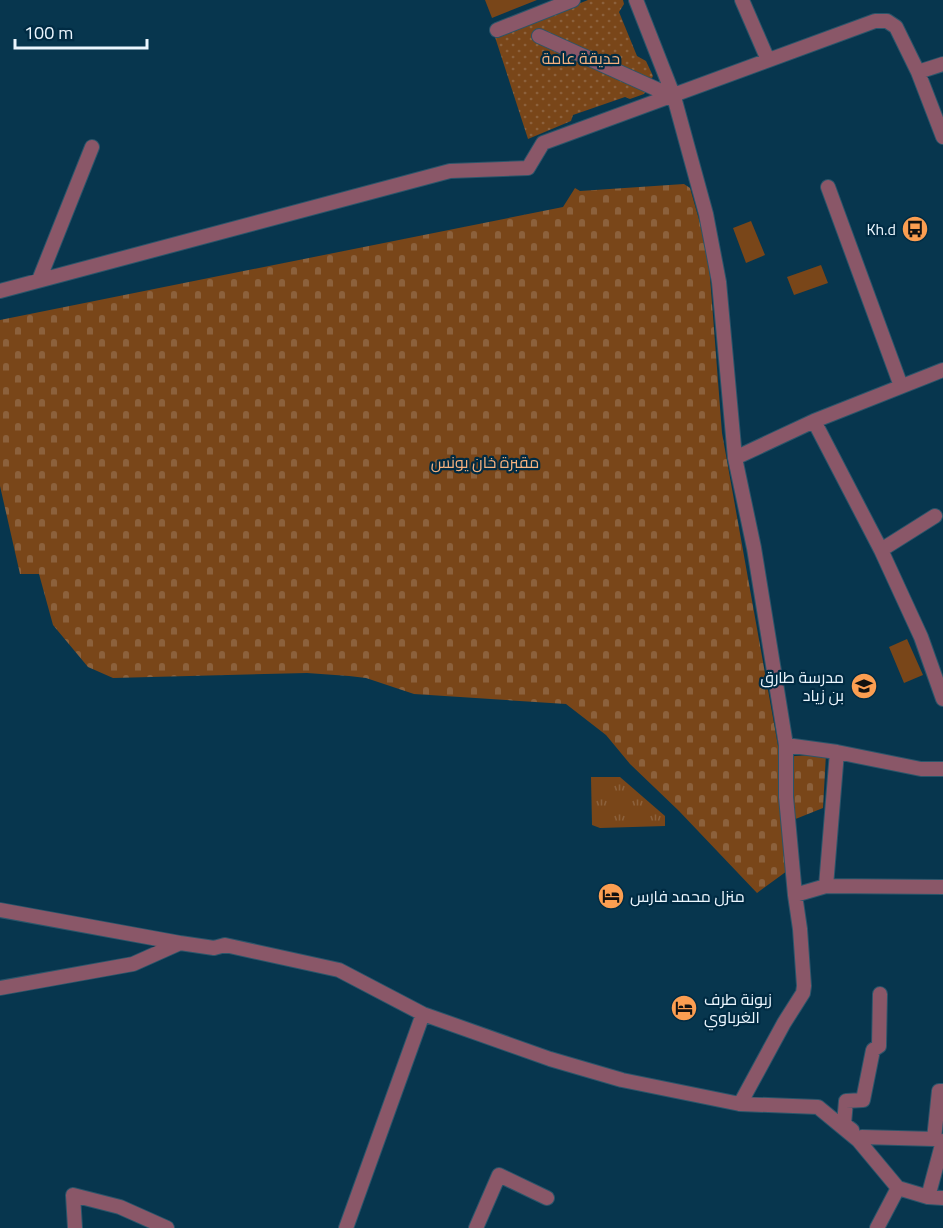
<svg xmlns="http://www.w3.org/2000/svg" width="943" height="1228" font-family="'Titillium Web',Cairo,sans-serif">
<defs>
<pattern id="grass-tufts" width="24" height="20" patternUnits="userSpaceOnUse" patternTransform="scale(1.5)"><rect width="24" height="20" fill="#794619"/><path d="M3 7l-1-3M5 7V3M7 7l1-3M15 17l-1-3M17 17v-4M19 17l1-3" fill="none" stroke="#8c613c"/></pattern>
<pattern id="cemetery-stones" width="16" height="16" patternUnits="userSpaceOnUse" patternTransform="scale(1.5)"><rect width="16" height="16" fill="#794619"/><path d="M2 7V4a2 2 0 0 1 4 0v3zM10 15v-3a2 2 0 0 1 4 0v3z" fill="#8c613c"/></pattern>
<pattern id="park-dots" width="8" height="8" patternUnits="userSpaceOnUse" patternTransform="scale(1.5)"><rect width="8" height="8" fill="#794619"/><path d="M2 2h.1M6 6h.1" fill="none" stroke="#8c613c" stroke-width="1.8" stroke-linecap="round"/></pattern>
</defs>
<rect width="100%" height="100%" fill="#07364e"/>
<!-- grass -->
<path fill="url(#grass-tufts)" d="M591,777H620L665,816V826L600,828L592,825Z"/>
<!-- cemetery -->
<path fill="url(#cemetery-stones)" d="M684,184L690,188L708,251L722,433L780,757L826,754L823,808L783,824L787,871L757,893L679,811L630,764L606,735L566,704L414,694L366,678L349,676L307,673L113,678L88,667L53,625L39,574H20L0,486V320L563,207L575,188L580,191Z"/>
<!-- park -->
<path fill="url(#park-dots)" d="M588,0H623L624,4L619,12L637,56L646,61L653,76L644,94L630,99L625,97L573,115L571,121L528,139L495,37Z"/>
<!-- garden -->
<path fill="#794619" d="M485,0H537L492,18Z
M751,221L765,255L746,263L733,228Z
M821,265L828,283L794,295L787,277Z
M907,639L923,675L904,683L889,647Z"/>
<g fill="none" stroke-linecap="round" stroke-linejoin="round">
<defs>
<path id="minor" d="M636,0L674,97L706,214L719,282L735,458L754,548L786,745V797L795,895L800,929L804,986L803,993L784,1023L740,1104
M742,0L768,60
M497,30L573,0
M539,36L674,97
M918,72L943,64
M828,187L901,386
M39,280L92,147
M0,291L450,171L528,168L543,143L875,21H887L896,27L918,72L943,137
M814,421L881,550L921,637L943,699
M735,458L814,421L943,370
M881,550L935,516
M786,745L837,752L921,769H943
M826,886L837,752
M795,895L826,886L943,887
M0,910L180,943L214,948L225,945L339,970L423,1014L550,1059L622,1080L740,1104L818,1107L858,1140L898,1188L928,1197L943,1198
M0,988L133,964L180,943
M852,1130L844,1124L846,1101L863,1100L873,1050L879,1046L880,994
M858,1140L862,1137L934,1139L939,1091H943
M928,1197L943,1141
M75,1228L73,1195L120,1207L167,1228
M346,1228L423,1014
M476,1228L499,1175L547,1198
M877,1228L898,1188"/>
</defs>
<!-- minor casing -->
<use href="#minor" stroke="#2b556a" stroke-width="16"/>
<!-- minor -->
<use href="#minor" stroke="#8a5768" stroke-width="14"/>
</g>
<!-- icons -->
<defs>
<symbol id="bus-disc" viewBox="-11 -11 22 22"><circle r="9.5" fill="#fb9e51" stroke="#002b43"/><path d="M-5-6H5V4H4V6H2V4H-2V6H-4V4H-5ZM-3.5-4V0h7V-4ZM-3.5 1.2v1.5H-2V1.2ZM2 1.2v1.5H3.5V1.2Z" fill="#111"/></symbol>
<symbol id="school-disc" viewBox="-11 -11 22 22"><circle r="9.5" fill="#fb9e51" stroke="#002b43"/><path d="M0-5L7-2L0 1L-7-2ZM-4 1L0 2.5L4 1V4Q0 6-4 4Z" fill="#111"/></symbol>
<symbol id="hotel-disc" viewBox="-11 -11 22 22"><circle r="9.5" fill="#fb9e51" stroke="#002b43"/><path d="M-6-4.5h1.5V1H6V5H4.5V3h-9V5H-6ZM-4 0a1.8 1.8 0 1 1 3.6 0ZM.5 0V-2.5h3Q6-2.5 6 0Z" fill="#111"/></symbol>
</defs>
<g fill-rule="evenodd">
<use href="#bus-disc" x="900" y="214" width="30" height="30"/>
<use href="#school-disc" x="849" y="671" width="30" height="30"/>
<use href="#hotel-disc" x="596" y="881" width="30" height="30"/>
<use href="#hotel-disc" x="669" y="993" width="30" height="30"/>
</g>
<g text-anchor="middle" dominant-baseline="central" stroke-width="4.5" stroke-linejoin="round" paint-order="stroke">
<!-- park labels -->
<g font-size="16" fill="#f4b17f" stroke="#002b43">
<text x="581" y="58">حديقة عامة</text>
<text x="485" y="462">مقبرة خان يونس</text>
</g>
<!-- poi labels -->
<g font-size="16" fill="#ebf6fe" stroke="#002b43" text-anchor="end">
<text x="896" y="229">Kh.d</text>
<text x="844" y="677">مدرسة طارق<tspan x="844" dy="18">بن زياد</tspan></text>
<text x="630" y="896" text-anchor="start">منزل محمد فارس</text>
<text x="704" y="999" text-anchor="start">زبونة طرف<tspan x="704" dy="18">الغرباوي</tspan></text>
</g>
</g>
<!-- scale -->
<path d="M15 39v9h132v-9" fill="none" stroke="#ebf6fe" stroke-width="3"/>
<text x="24" y="39" font-size="18" fill="#ebf6fe" stroke="#002b43" stroke-width="4.5" paint-order="stroke">100 m</text>
</svg>
